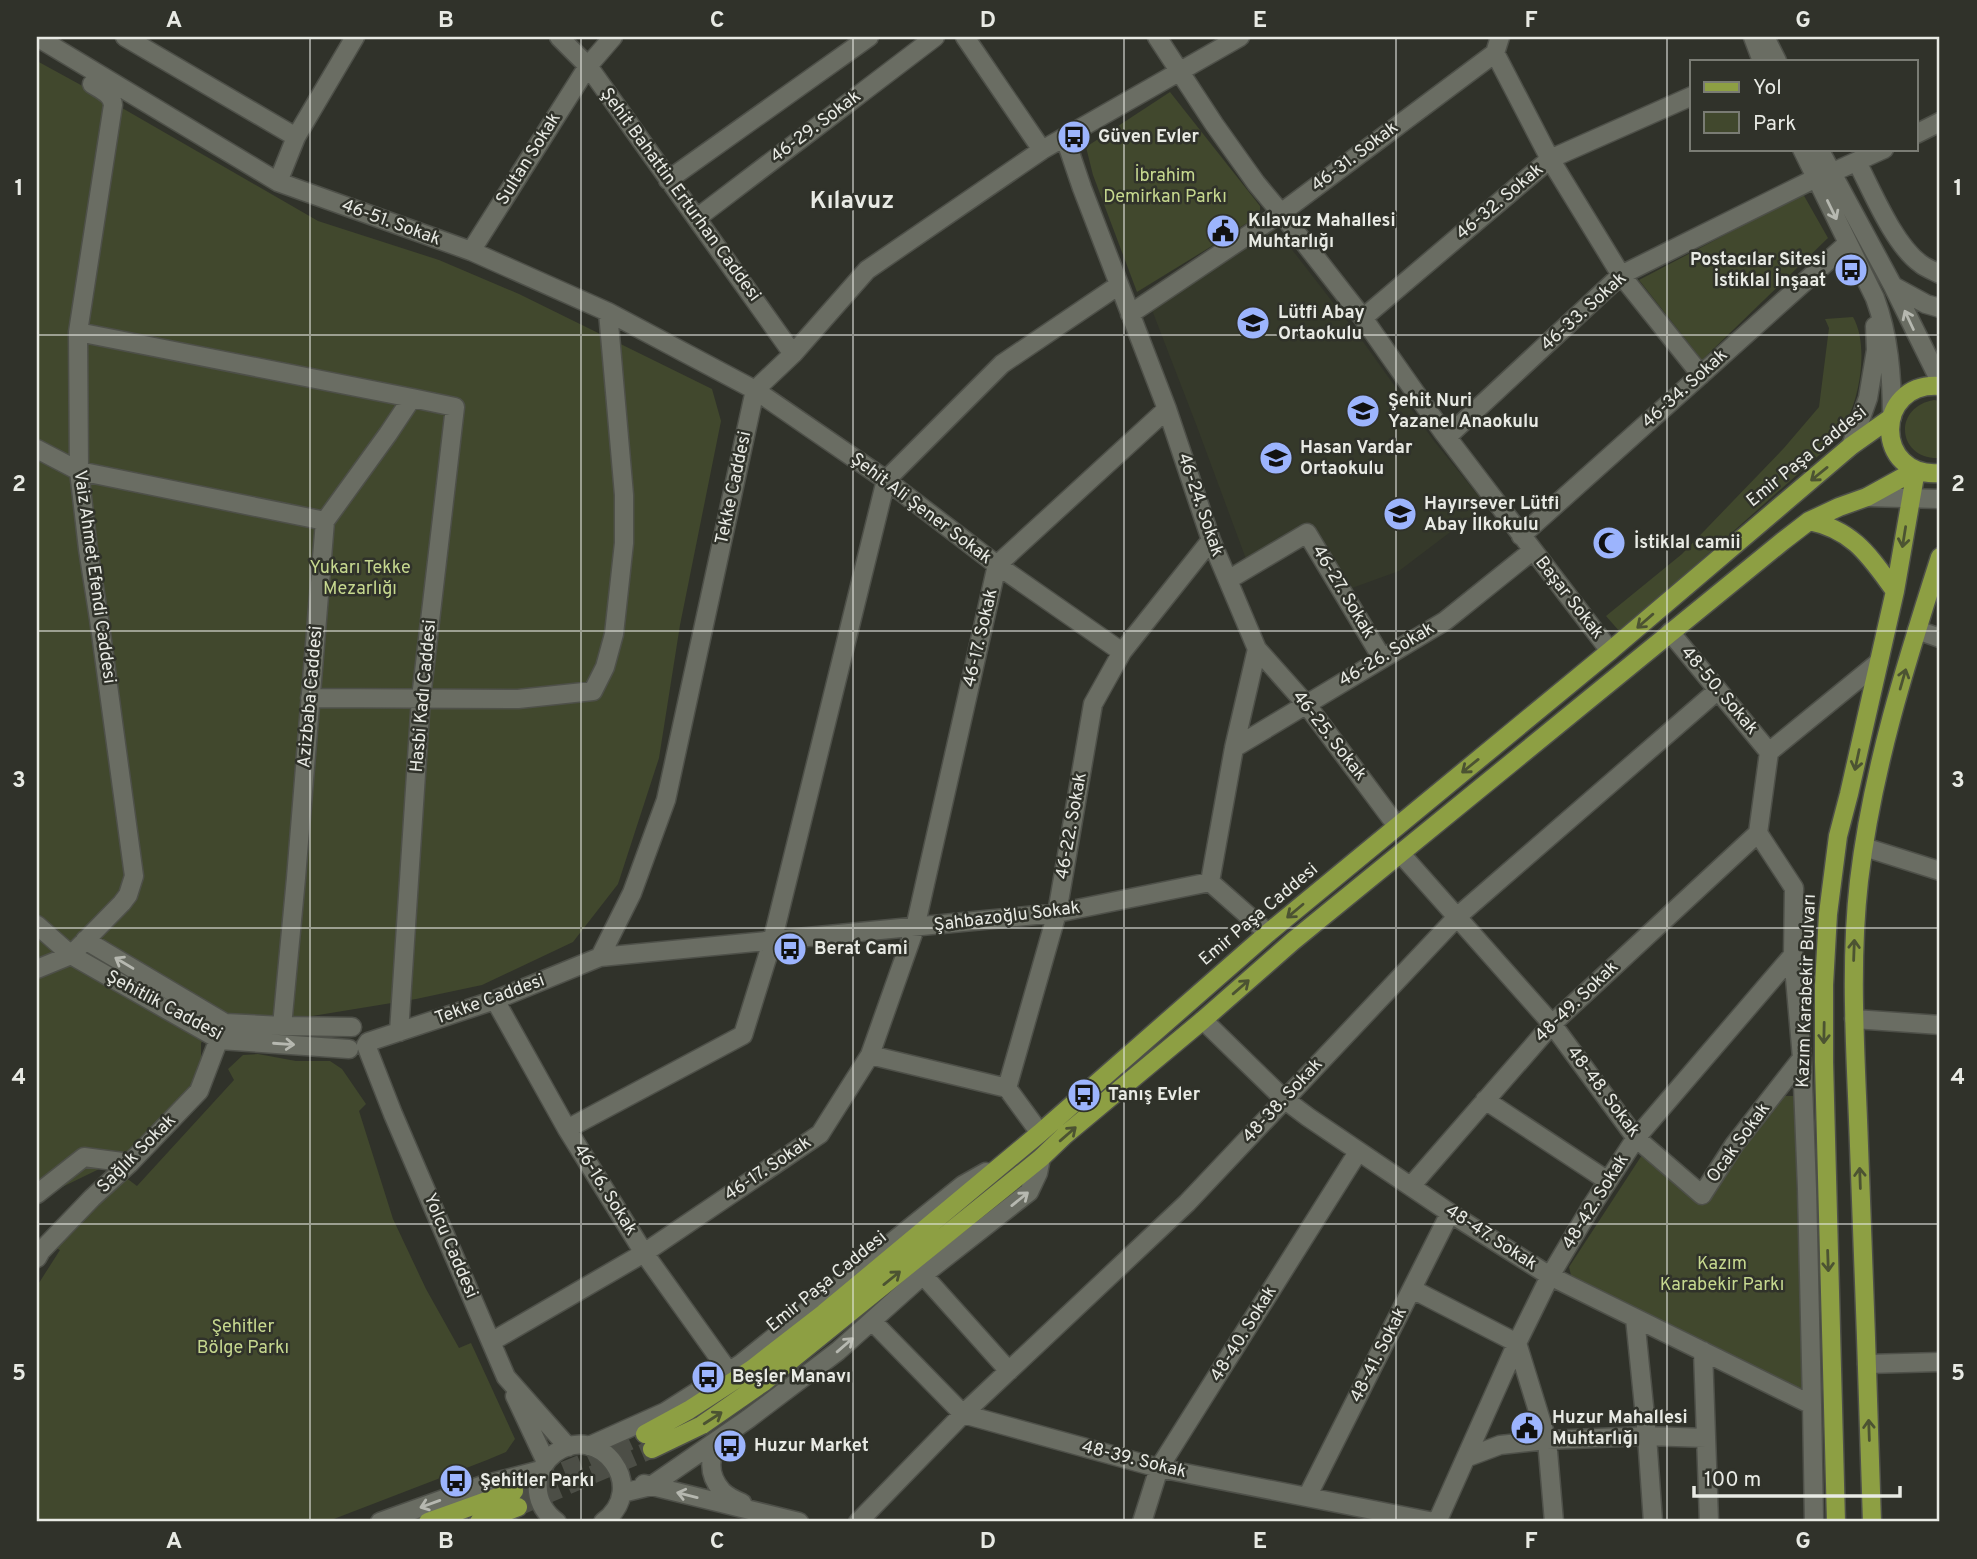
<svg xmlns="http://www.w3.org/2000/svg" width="1977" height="1559" font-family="Overpass,sans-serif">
<rect width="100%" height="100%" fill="#30322a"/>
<!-- built -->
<path fill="#35392a" d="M1276,229L1359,336L1434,441L1486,505L1399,571L1341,592L1309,524L1246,559L1196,424L1152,310Z"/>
<!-- green -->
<path fill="#41482d" d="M37,61L110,101L318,221L439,260L519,294L712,389L721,421L680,625L659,758L618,884L573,942L482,985L416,999L294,1019L225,1013L201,1043V1067L194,1087L128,1155L56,1190L37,1206Z
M1170,92L1260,206V215L1234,231L1227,220L1213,230L1220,241L1137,292L1093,175L1086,147Z
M1803,194L1828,238L1702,360L1639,280Z
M1853,317C1868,343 1861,391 1848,418C1843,429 1833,439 1826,449L1620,632L1606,616L1682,554L1784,448L1819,407L1829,328L1825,319Z
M1934,400L1940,401V458C1897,460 1892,407 1934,400Z
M258,1054L296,1061H330L342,1069L366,1104L359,1111L393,1219L426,1289L459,1348L471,1343L515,1439L506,1452L487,1460L326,1522H37V1286L60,1250L54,1247L125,1177L137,1186L234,1080L228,1069L243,1055Z
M1782,1096H1794L1803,1395L1578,1284L1571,1275L1569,1267L1642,1155L1704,1201L1769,1106Z"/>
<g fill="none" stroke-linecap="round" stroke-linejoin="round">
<!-- major-tunnel -->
<path stroke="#4c4e46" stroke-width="18" stroke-dasharray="18 9" stroke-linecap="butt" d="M514,1491L583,1463L645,1434
M518,1507L652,1449"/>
<defs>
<path id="minor" d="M37,37L278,182L471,251L608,312L755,390L886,480L997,565L1122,652
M125,37L296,137
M613,37L588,66L793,354
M965,37L1042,150
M1157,37L1214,124L1256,183L1281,213L1363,318L1443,432L1610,651
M1753,37L1762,61
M1765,37L1777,61
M1495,53L1550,159L1621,275L1701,375
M1916,134L1940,122
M1065,138L1082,188L1167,409L1211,540L1257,649L1234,748L1210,882
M1802,149L1875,298C1889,336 1892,376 1892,417
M1819,149L1893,286L1940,381
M1857,162C1872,191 1894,245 1921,264C1926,268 1934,271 1940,274
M1831,173L1884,149
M668,180L869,37
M278,182L296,137L355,37
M697,218L935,37
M471,251L588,66L559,37
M1893,286L1926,304L1940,308
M1130,314L1281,213L1495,53L1500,37
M1363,318L1550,159L1692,96
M78,332L412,398L388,434L325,521L296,878L282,1026
M1447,437L1621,275L1816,178
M1851,446L1868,398L1876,350L1875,326
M37,449L79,471L325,521
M1867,497L1940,499
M1521,536L1848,243
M1228,580L1307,533L1382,658
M1917,630L1940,638
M1670,632L1769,752L1758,833
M1257,649L1306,704L1397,826
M310,698L518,699L593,691L605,667L614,634L624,543V495L608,312
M1234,748L1445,621L1532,551
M1769,752L1879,662
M1758,833L1794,888L1793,955L1802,1058L1807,1189L1812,1405L1814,1522
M1864,847L1940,871
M1401,854L1552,1024L1636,1138L1702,1195L1734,1145L1802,1058
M37,925L71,955L220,1040L349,1049
M85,940L225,1023L282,1026L352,1027
M600,957L1057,913L1210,882L1268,933
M37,969L71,955L122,903L128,895L134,876L99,619L88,549L79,471L78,332L113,105C112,94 101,90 92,84
M495,1000L567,1129L644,1253L729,1372
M1854,1019L1940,1025
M1203,1020L1284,1099L1308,1117L1450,1213L1550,1276L1812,1405
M399,1032L421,698L455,407L412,398
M368,1042L495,1000L600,957L632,893L666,800L755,390L793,354L867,270L1042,150L1240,37
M366,1045L393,1114L506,1377L568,1447
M870,1055L1007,1088
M1485,1100L1608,1181
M567,1129L743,1035L772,942L886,480L1002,364L1119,285
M1040,1133L1007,1088L1057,913L1093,704L1122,652L1211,540
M1411,1186L1552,1024L1758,833
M37,1194L84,1157L130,1163
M37,1258L41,1251L92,1198L130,1163L199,1091L225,1023
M923,1275L1009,1371
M1412,1289L1517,1343L1547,1440L1554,1522
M1635,1318L1647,1436L1653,1522
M872,1321L963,1414L1159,1468L1434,1522
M491,1342L644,1253L820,1134L870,1055L915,928L997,565L1167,409
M1703,1351L1709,1522
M1867,1364L1940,1362
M515,1396L546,1462
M723,1440C707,1454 708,1475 722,1491C727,1496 735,1500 742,1503
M589,1446L665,1412L742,1363L963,1185L986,1172
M1468,1457L1500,1445L1547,1440L1647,1436L1706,1438
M644,1484L799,1522
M622,1493L651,1486L748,1419L838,1351L923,1275L1029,1192L1038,1173L1041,1158
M1307,1497L1450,1213
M380,1522L483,1485L541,1470
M557,1522C543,1512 536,1498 538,1480C540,1470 546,1460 555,1453C600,1421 650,1488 603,1522
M858,1522L963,1414L1187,1203L1458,916L1718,690
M1142,1522L1159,1468L1358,1152
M1437,1522L1517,1343L1550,1276L1591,1207L1636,1138L1793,955"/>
<path id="major" d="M1940,386C1873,381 1874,479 1940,473
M1809,521C1854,530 1870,557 1895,591
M645,1434L689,1410L752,1369L824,1313L1040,1133L1268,933L1610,651L1851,446L1892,417
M652,1449L702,1425L764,1382L1041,1158L1065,1135L1203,1020L1293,941L1783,541L1809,521L1839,507L1867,497L1916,470
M428,1522L514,1491
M479,1522L518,1507
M1836,1522L1824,1062V985L1828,914L1838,836L1849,794L1895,591L1916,470
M1872,1522C1868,1397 1864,1271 1859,1146C1856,1058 1849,969 1859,881C1872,770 1906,663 1940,557"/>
</defs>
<!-- minor casing -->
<use href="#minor" stroke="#4e5049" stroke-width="21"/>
<!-- major casing -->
<use href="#major" stroke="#4e5049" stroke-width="21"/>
<!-- minor -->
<use href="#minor" stroke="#6a6d63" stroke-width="18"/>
<!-- major -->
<use href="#major" stroke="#8d9f43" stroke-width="18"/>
</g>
<!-- one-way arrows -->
<defs><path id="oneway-shaft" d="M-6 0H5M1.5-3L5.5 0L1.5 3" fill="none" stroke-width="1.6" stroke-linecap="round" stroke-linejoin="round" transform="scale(1.75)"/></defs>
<g stroke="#b6b8b0">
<use href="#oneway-shaft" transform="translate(1832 210) rotate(64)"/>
<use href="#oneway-shaft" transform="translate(1909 320) rotate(-115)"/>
<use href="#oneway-shaft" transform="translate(124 963) rotate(-149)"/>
<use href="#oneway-shaft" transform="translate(284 1044) rotate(4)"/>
<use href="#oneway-shaft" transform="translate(1020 1199) rotate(-39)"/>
<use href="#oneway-shaft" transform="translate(845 1345) rotate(-41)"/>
<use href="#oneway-shaft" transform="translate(687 1495) rotate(-166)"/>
<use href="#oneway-shaft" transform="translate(430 1504) rotate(160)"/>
</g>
<g stroke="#4c5332">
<use href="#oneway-shaft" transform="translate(1819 474) rotate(141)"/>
<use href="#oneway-shaft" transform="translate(1904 537) rotate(99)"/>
<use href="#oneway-shaft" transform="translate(1645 621) rotate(139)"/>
<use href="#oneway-shaft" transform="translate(1903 679) rotate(-74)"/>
<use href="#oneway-shaft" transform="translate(1857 760) rotate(102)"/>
<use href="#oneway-shaft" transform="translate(1470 766) rotate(141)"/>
<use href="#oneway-shaft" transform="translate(1295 911) rotate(140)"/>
<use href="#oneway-shaft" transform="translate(1854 950) rotate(-88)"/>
<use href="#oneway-shaft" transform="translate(1241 987) rotate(-41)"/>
<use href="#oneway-shaft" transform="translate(1824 1033) rotate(91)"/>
<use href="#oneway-shaft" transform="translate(1068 1134) rotate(-41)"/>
<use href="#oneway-shaft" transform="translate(1860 1178) rotate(-92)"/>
<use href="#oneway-shaft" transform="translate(1828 1261) rotate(88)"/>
<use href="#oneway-shaft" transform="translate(892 1278) rotate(-39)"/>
<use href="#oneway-shaft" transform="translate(713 1418) rotate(-33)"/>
<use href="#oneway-shaft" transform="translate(1869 1430) rotate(-92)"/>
</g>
<!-- grid -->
<path fill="none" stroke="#e8eae4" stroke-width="2" stroke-opacity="0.55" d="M310,37V1522M581,37V1522M853,37V1522M1124,37V1522M1396,37V1522M1667,37V1522M37,335H1940M37,631H1940M37,928H1940M37,1224H1940"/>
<!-- icons -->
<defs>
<symbol id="bus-disc" viewBox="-11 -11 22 22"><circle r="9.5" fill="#9cb4fd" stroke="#30322a"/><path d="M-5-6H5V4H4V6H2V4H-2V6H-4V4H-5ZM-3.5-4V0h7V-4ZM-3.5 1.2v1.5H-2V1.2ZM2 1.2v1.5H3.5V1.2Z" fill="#111"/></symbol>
<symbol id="civic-disc" viewBox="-11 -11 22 22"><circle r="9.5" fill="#9cb4fd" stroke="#30322a"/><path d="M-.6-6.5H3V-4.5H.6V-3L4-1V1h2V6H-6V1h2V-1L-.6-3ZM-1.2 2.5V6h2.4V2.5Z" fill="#111"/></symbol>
<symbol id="school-disc" viewBox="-11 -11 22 22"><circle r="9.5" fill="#9cb4fd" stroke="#30322a"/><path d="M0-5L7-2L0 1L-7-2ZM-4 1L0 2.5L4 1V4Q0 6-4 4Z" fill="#111"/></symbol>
<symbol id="mosque-disc" viewBox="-11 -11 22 22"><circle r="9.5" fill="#9cb4fd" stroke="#30322a"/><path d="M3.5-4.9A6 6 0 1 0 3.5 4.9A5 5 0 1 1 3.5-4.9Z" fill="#111"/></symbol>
</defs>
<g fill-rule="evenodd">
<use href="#bus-disc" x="1055" y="118" width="38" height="38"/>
<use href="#civic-disc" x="1204" y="212" width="38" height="38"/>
<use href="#bus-disc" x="1832" y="251" width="38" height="38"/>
<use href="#school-disc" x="1234" y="304" width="38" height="38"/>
<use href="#school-disc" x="1344" y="392" width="38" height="38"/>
<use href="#school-disc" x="1257" y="439" width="38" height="38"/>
<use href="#school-disc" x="1381" y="495" width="38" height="38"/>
<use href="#mosque-disc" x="1590" y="524" width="38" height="38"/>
<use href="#bus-disc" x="771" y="930" width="38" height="38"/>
<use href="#bus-disc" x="1065" y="1076" width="38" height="38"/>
<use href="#bus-disc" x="689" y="1358" width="38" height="38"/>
<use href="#civic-disc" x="1508" y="1409" width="38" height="38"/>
<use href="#bus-disc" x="711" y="1427" width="38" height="38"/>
<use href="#bus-disc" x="437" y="1462" width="38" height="38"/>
</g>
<g text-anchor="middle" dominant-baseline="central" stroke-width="5" stroke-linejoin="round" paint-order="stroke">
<!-- street labels -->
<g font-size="18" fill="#e8eae4" stroke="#30322a">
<text transform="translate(816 127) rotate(-37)">46-29. Sokak</text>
<text transform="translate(1355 157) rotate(-37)">46-31. Sokak</text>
<text transform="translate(529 159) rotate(-58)">Sultan Sokak</text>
<text transform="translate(680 195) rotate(54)">Şehit Bahattin Erturhan Caddesi</text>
<text transform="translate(1500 202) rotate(-40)">46-32. Sokak</text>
<text transform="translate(391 223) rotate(20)">46-51. Sokak</text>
<text transform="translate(1584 312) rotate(-42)">46-33. Sokak</text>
<text transform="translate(1685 389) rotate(-42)">46-34. Sokak</text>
<text transform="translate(1807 457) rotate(-39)">Emir Paşa Caddesi</text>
<text transform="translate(734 488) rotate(-78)">Tekke Caddesi</text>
<text transform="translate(1200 505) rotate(71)">46-24. Sokak</text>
<text transform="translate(921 509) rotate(37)">Şehit Ali Şener Sokak</text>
<text transform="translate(94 577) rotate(82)">Vaiz Ahmet Efendi Caddesi</text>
<text transform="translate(1343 592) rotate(59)">46-27. Sokak</text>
<text transform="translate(1569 598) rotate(52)">Başar Sokak</text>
<text transform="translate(981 638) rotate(-77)">46-17. Sokak</text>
<text transform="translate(1387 655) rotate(-31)">46-26. Sokak</text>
<text transform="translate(1719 691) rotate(50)">48-50. Sokak</text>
<text transform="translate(424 696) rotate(-85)">Hasbi Kadı Caddesi</text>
<text transform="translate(311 697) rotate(-85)">Azizbaba Caddesi</text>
<text transform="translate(1329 736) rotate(52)">46-25. Sokak</text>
<text transform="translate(1072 826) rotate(-80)">46-22. Sokak</text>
<text transform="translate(1259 915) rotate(-40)">Emir Paşa Caddesi</text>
<text transform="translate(1007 917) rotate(-7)">Şahbazoğlu Sokak</text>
<text transform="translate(1807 991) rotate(-88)">Kazım Karabekir Bulvarı</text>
<text transform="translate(490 1000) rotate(-20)">Tekke Caddesi</text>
<text transform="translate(1577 1002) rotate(-44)">48-49. Sokak</text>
<text transform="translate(164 1006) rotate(28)">Şehitlik Caddesi</text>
<text transform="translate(1603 1092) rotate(53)">48-48. Sokak</text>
<text transform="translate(1283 1101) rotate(-47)">48-38. Sokak</text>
<text transform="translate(1739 1143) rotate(-54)">Ocak Sokak</text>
<text transform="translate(137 1154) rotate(-45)">Sağlık Sokak</text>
<text transform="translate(768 1169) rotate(-34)">46-17. Sokak</text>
<text transform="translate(605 1190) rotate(58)">46-16. Sokak</text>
<text transform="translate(1596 1202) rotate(-58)">48-42. Sokak</text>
<text transform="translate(1491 1238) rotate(33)">48-47. Sokak</text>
<text transform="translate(450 1246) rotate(67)">Yolcu Caddesi</text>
<text transform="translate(827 1282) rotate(-39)">Emir Paşa Caddesi</text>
<text transform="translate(1244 1334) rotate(-58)">48-40. Sokak</text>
<text transform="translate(1379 1355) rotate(-63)">48-41. Sokak</text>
<text transform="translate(1134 1460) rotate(14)">48-39. Sokak</text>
</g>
<!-- poi labels -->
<g font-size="18" font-weight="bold" fill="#e8eae4" stroke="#30322a" text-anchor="start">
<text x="1098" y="137">Güven Evler</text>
<text x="1248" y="221">Kılavuz Mahallesi<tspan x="1248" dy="21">Muhtarlığı</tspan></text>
<text x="1826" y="260" text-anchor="end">Postacılar Sitesi<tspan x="1826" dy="21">İstiklal İnşaat</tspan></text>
<text x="1278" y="313">Lütfi Abay<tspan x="1278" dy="21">Ortaokulu</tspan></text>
<text x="1388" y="401">Şehit Nuri<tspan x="1388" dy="21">Yazanel Anaokulu</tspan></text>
<text x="1300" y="448">Hasan Vardar<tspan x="1300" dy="21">Ortaokulu</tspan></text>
<text x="1424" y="504">Hayırsever Lütfi<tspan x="1424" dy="21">Abay İlkokulu</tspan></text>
<text x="1634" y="543">İstiklal camii</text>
<text x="814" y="949">Berat Cami</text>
<text x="1108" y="1095">Tanış Evler</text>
<text x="732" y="1377">Beşler Manavı</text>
<text x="1552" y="1418">Huzur Mahallesi<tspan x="1552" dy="21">Muhtarlığı</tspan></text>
<text x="754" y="1446">Huzur Market</text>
<text x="480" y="1481">Şehitler Parkı</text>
</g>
<!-- park labels -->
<g font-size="18" fill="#c6d88f" stroke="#30322a">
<text x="1165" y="176">İbrahim<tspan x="1165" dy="21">Demirkan Parkı</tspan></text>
<text x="360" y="568">Yukarı Tekke<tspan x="360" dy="21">Mezarlığı</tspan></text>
<text x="1722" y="1264">Kazım<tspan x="1722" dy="21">Karabekir Parkı</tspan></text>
<text x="243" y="1327">Şehitler<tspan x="243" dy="21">Bölge Parkı</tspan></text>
</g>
<!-- district labels -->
<g font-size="24" font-weight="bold" fill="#e8eae4" stroke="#30322a">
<text x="852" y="202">Kılavuz</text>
</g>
</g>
<!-- border -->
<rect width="1977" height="1559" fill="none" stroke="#30322a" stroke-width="77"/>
<!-- legend -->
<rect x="1690" y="60" width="228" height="91" fill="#30322a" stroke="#7a7c74" stroke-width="2"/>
<rect x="1704" y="82" width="35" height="10" fill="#8d9f43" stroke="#7a7c74" stroke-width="2"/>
<text x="1753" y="94" font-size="21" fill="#e8eae4">Yol</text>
<rect x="1704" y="112" width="35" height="21" fill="#41482d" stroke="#7a7c74" stroke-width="2"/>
<text x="1753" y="130" font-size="21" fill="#e8eae4">Park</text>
<!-- scale -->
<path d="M1694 1486v10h206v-10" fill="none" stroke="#e8eae4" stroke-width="3.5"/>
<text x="1704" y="1486" font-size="21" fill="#e8eae4" stroke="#30322a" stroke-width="5" paint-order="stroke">100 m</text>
<rect x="38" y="38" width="1900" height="1482" fill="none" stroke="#e8eae4" stroke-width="2.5"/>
<g font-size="23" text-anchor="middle" font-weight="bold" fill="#e8eae4">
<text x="174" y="27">A</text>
<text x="446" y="27">B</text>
<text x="717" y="27">C</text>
<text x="988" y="27">D</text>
<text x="1260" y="27">E</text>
<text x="1531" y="27">F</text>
<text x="1803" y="27">G</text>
<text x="19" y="195">1</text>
<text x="1958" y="195">1</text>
<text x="19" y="491">2</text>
<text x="1958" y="491">2</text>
<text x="19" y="787">3</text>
<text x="1958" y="787">3</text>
<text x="19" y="1084">4</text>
<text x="1958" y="1084">4</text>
<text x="19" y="1380">5</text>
<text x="1958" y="1380">5</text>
<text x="174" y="1548">A</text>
<text x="446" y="1548">B</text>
<text x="717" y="1548">C</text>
<text x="988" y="1548">D</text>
<text x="1260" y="1548">E</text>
<text x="1531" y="1548">F</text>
<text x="1803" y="1548">G</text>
</g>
</svg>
